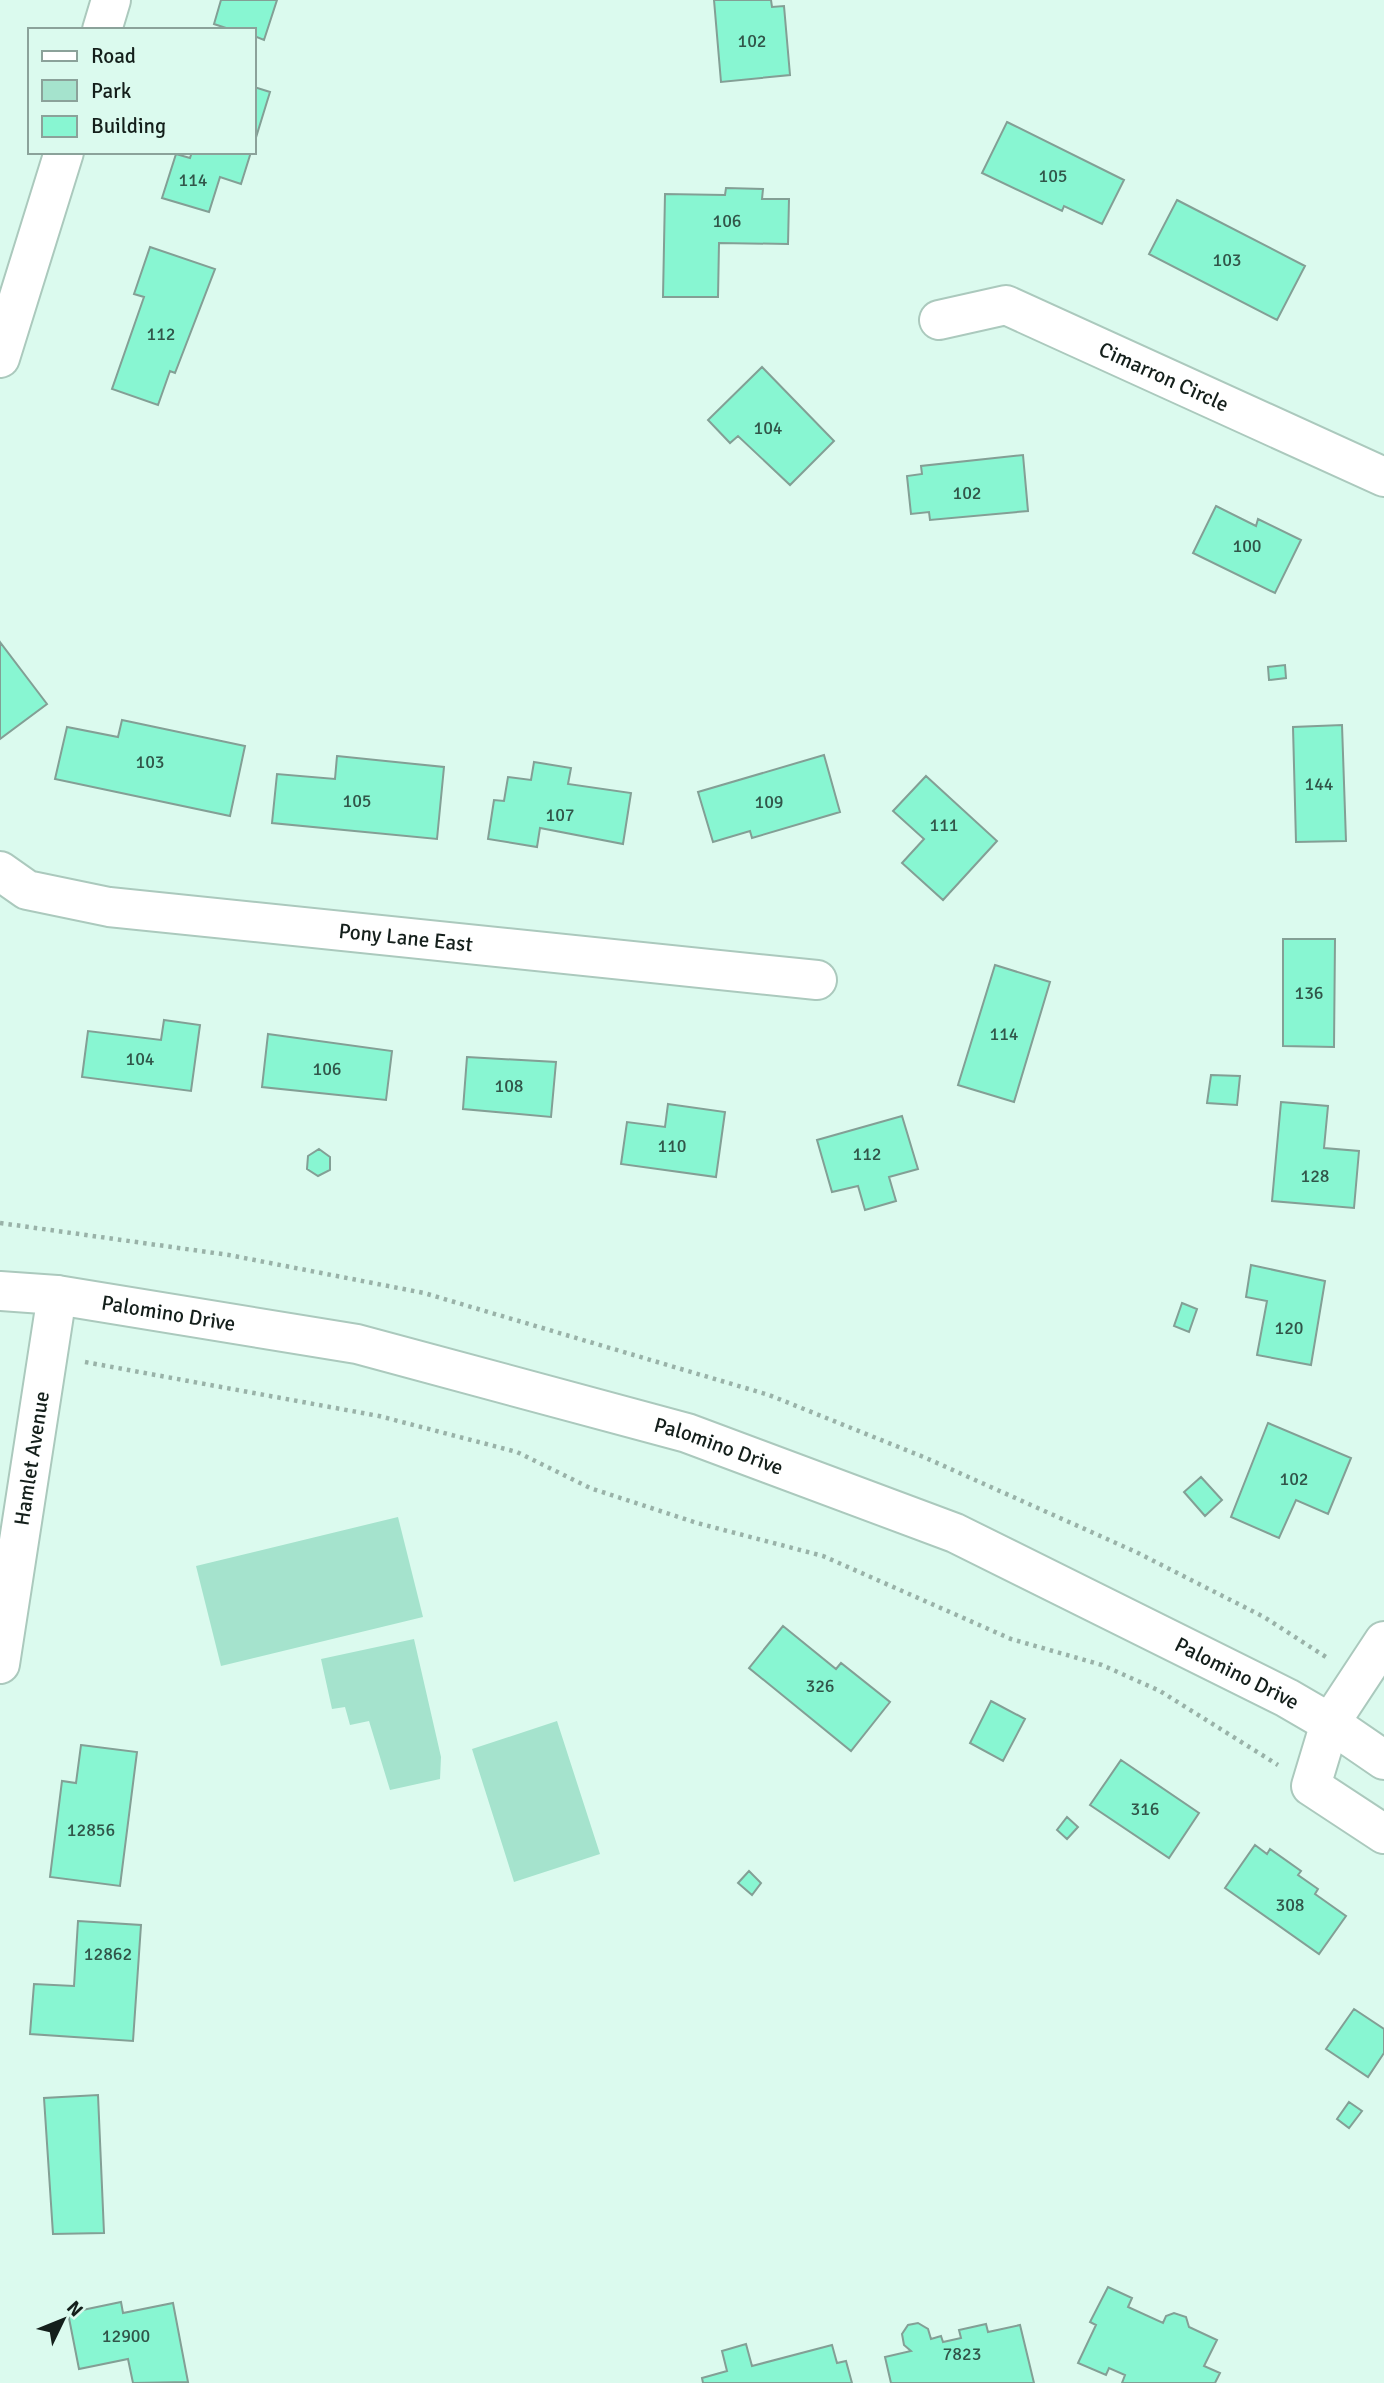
<svg xmlns="http://www.w3.org/2000/svg" width="1384" height="2383" font-family="Signika,sans-serif">
<rect width="100%" height="100%" fill="#dbfaee"/>
<!-- green -->
<path fill="#a5e3cd" d="M398,1517L423,1617L221,1666L196,1566Z
M414,1639L441,1757L440,1779L390,1790L369,1721L350,1725L345,1707L332,1709L321,1659Z
M557,1721L600,1854L514,1882L472,1749Z"/>
<!-- building -->
<path fill="#88f6d2" stroke="#839f95" stroke-width="2" d="M221,0H277L264,40L254,36V30H232L214,24Z
M714,0H771L772,7L784,6L790,75L721,82Z
M254,87L270,92L254,144Z
M1007,122L1124,180L1102,224L1064,206L1062,211L982,173Z
M192,152H251L241,184L220,177L209,212L162,198L176,154L190,158Z
M726,188L763,189L762,199H789L788,244L719,243L718,297H663L665,194L725,195Z
M1177,200L1305,266L1277,320L1149,254Z
M150,247L215,269L175,373L170,371L158,405L112,389L144,297L134,294Z
M762,367L834,441L790,485L738,436L730,443L708,420Z
M1023,455L1028,511L930,520L929,512L911,514L907,476L922,474L921,466Z
M1216,506L1256,526L1258,519L1301,540L1275,593L1193,553Z
M0,642L47,704L0,739Z
M1285,665L1286,678L1269,680L1268,667Z
M122,720L245,746L230,816L55,779L67,727L118,737Z
M1342,725L1346,841L1296,842L1293,727Z
M824,755L840,812L752,838L750,831L713,842L698,792Z
M337,756L444,767L437,839L272,823L277,774L335,779Z
M534,762L571,768L568,784L631,793L623,844L540,828L537,847L488,839L494,800L504,801L508,777L531,780Z
M926,776L997,841L943,900L902,863L924,839L893,811Z
M1283,939H1335L1334,1047L1283,1046Z
M995,965L1050,982L1014,1102L958,1085Z
M164,1020L200,1025L191,1091L82,1077L88,1031L161,1040Z
M268,1034L392,1051L386,1100L262,1087Z
M467,1057L556,1062L551,1117L463,1109Z
M1211,1075L1240,1076L1237,1105L1207,1103Z
M1281,1102L1328,1106L1324,1148L1359,1151L1354,1208L1272,1201Z
M668,1104L725,1112L716,1177L621,1164L627,1122L665,1127Z
M902,1116L918,1169L889,1177L896,1201L865,1210L858,1186L832,1192L817,1140Z
M319,1149L330,1157V1170L318,1176L307,1169L308,1156Z
M1251,1265L1325,1281L1311,1365L1257,1355L1267,1301L1246,1297Z
M1182,1303L1197,1309L1189,1332L1174,1326Z
M1268,1423L1351,1458L1328,1514L1296,1500L1279,1538L1231,1517Z
M1201,1477L1222,1500L1205,1516L1184,1492Z
M783,1626L836,1669L841,1663L890,1702L851,1751L749,1668Z
M991,1701L1025,1719L1003,1761L970,1743Z
M81,1745L137,1752L120,1886L50,1877L62,1781L76,1783Z
M1121,1760L1199,1813L1169,1858L1090,1805Z
M1067,1817L1078,1827L1067,1839L1057,1830Z
M1255,1845L1267,1854L1270,1849L1301,1871L1298,1875L1318,1889L1315,1894L1346,1916L1319,1954L1225,1888Z
M749,1871L761,1883L752,1895L738,1883Z
M78,1921L141,1925L133,2041L30,2034L34,1984L74,1986Z
M1354,2009L1384,2029V2053L1368,2077L1326,2049Z
M98,2095L104,2233L53,2234L44,2098Z
M1349,2102L1362,2111L1349,2128L1337,2119Z
M1108,2287L1132,2298L1128,2307L1163,2323L1166,2316L1174,2313L1186,2317L1189,2327L1217,2340L1204,2366L1220,2373L1215,2383H1122L1125,2375L1109,2368L1106,2375L1078,2363L1096,2325L1090,2322Z
M121,2302L123,2313L173,2303L188,2382L133,2383L128,2359L79,2369L68,2313Z
M918,2323L928,2329L931,2339L941,2336L943,2342L961,2338L959,2330L986,2324L988,2332L1020,2325L1034,2383H891L885,2357L911,2351L904,2345L902,2334L908,2325Z
M746,2344L752,2366L832,2345L837,2363L846,2361L852,2383H703L702,2378L727,2371L722,2351Z"/>
<g fill="none" stroke-linecap="round" stroke-linejoin="round">
<defs>
<g id="minor">
<path d="M102,30L111,0"/>
<path id="s1" d="M939,320L1006,305L1384,477"/>
<path d="M0,358L64,152"/>
<path id="s2" d="M0,871L27,890L109,907L817,980"/>
<path id="s3" d="M0,1291L57,1295L357,1344L687,1433L955,1533L1287,1698L1330,1723L1384,1760"/>
<path d="M1384,1641L1330,1723L1311,1786L1384,1834"/>
<path id="s4" d="M0,1664L57,1295"/>
</g>
</defs>
<!-- minor casing -->
<use href="#minor" stroke="#abc9bd" stroke-width="42"/>
<!-- path -->
<path stroke="#99b2a8" stroke-width="4.5" stroke-dasharray="3.5 5" stroke-linecap="butt" d="M0,1223L229,1255L424,1293L769,1395L926,1458L1136,1552L1264,1617L1329,1659
M85,1362L379,1416L517,1452L590,1488L697,1523L823,1556L1011,1639L1102,1665L1160,1691L1278,1765"/>
<!-- minor -->
<use href="#minor" stroke="#fff" stroke-width="38"/>
</g>
<g text-anchor="middle" dominant-baseline="central" stroke-width="5" stroke-linejoin="round" paint-order="stroke">
<!-- number labels -->
<g font-size="18" fill="#315549">
<text x="752" y="41">102</text>
<text x="1053" y="176">105</text>
<text x="193" y="180">114</text>
<text x="727" y="221">106</text>
<text x="1227" y="260">103</text>
<text x="161" y="334">112</text>
<text x="768" y="428">104</text>
<text x="967" y="493">102</text>
<text x="1247" y="546">100</text>
<text x="150" y="762">103</text>
<text x="1319" y="784">144</text>
<text x="357" y="801">105</text>
<text x="769" y="802">109</text>
<text x="560" y="815">107</text>
<text x="944" y="825">111</text>
<text x="1309" y="993">136</text>
<text x="1004" y="1034">114</text>
<text x="140" y="1059">104</text>
<text x="327" y="1069">106</text>
<text x="509" y="1086">108</text>
<text x="672" y="1146">110</text>
<text x="867" y="1154">112</text>
<text x="1315" y="1176">128</text>
<text x="1289" y="1328">120</text>
<text x="1294" y="1479">102</text>
<text x="820" y="1686">326</text>
<text x="1145" y="1809">316</text>
<text x="91" y="1830">12856</text>
<text x="1290" y="1905">308</text>
<text x="108" y="1954">12862</text>
<text x="126" y="2336">12900</text>
<text x="962" y="2354">7823</text>
</g>
<!-- street labels -->
<g font-size="21" fill="#141f1b" stroke="#dbfaee">
<text stroke="none"><textPath href="#s1" startOffset="242">Cimarron Circle</textPath></text>
<text stroke="none"><textPath href="#s2" startOffset="415">Pony Lane East</textPath></text>
<text stroke="none"><textPath href="#s3" startOffset="170">Palomino Drive</textPath></text>
<text stroke="none"><textPath href="#s3" startOffset="737">Palomino Drive</textPath></text>
<text stroke="none"><textPath href="#s4" startOffset="208">Hamlet Avenue</textPath></text>
<text stroke="none"><textPath href="#s3" startOffset="1304">Palomino Drive</textPath></text>
</g>
</g>
<!-- legend -->
<rect x="28" y="28" width="228" height="126" fill="#dbfaee" stroke="#8ba29a" stroke-width="2"/>
<rect x="42" y="51" width="35" height="10" fill="#ffffff" stroke="#8ba29a" stroke-width="2"/>
<text x="91" y="63" font-size="21" fill="#141f1b">Road</text>
<rect x="42" y="80" width="35" height="21" fill="#a5e3cd" stroke="#8ba29a" stroke-width="2"/>
<text x="91" y="98" font-size="21" fill="#141f1b">Park</text>
<rect x="42" y="116" width="35" height="21" fill="#88f6d2" stroke="#8ba29a" stroke-width="2"/>
<text x="91" y="133" font-size="21" fill="#141f1b">Building</text>
<!-- north arrow -->
<g transform="translate(63 2320) rotate(47)" stroke="#dbfaee" stroke-width="5" paint-order="stroke">
<path d="M0-5L12 26L0 18L-12 26Z" fill="#141f1b"/>
<text y="-10" font-size="19" font-weight="bold" text-anchor="middle" fill="#141f1b">N</text>
</g>
</svg>
